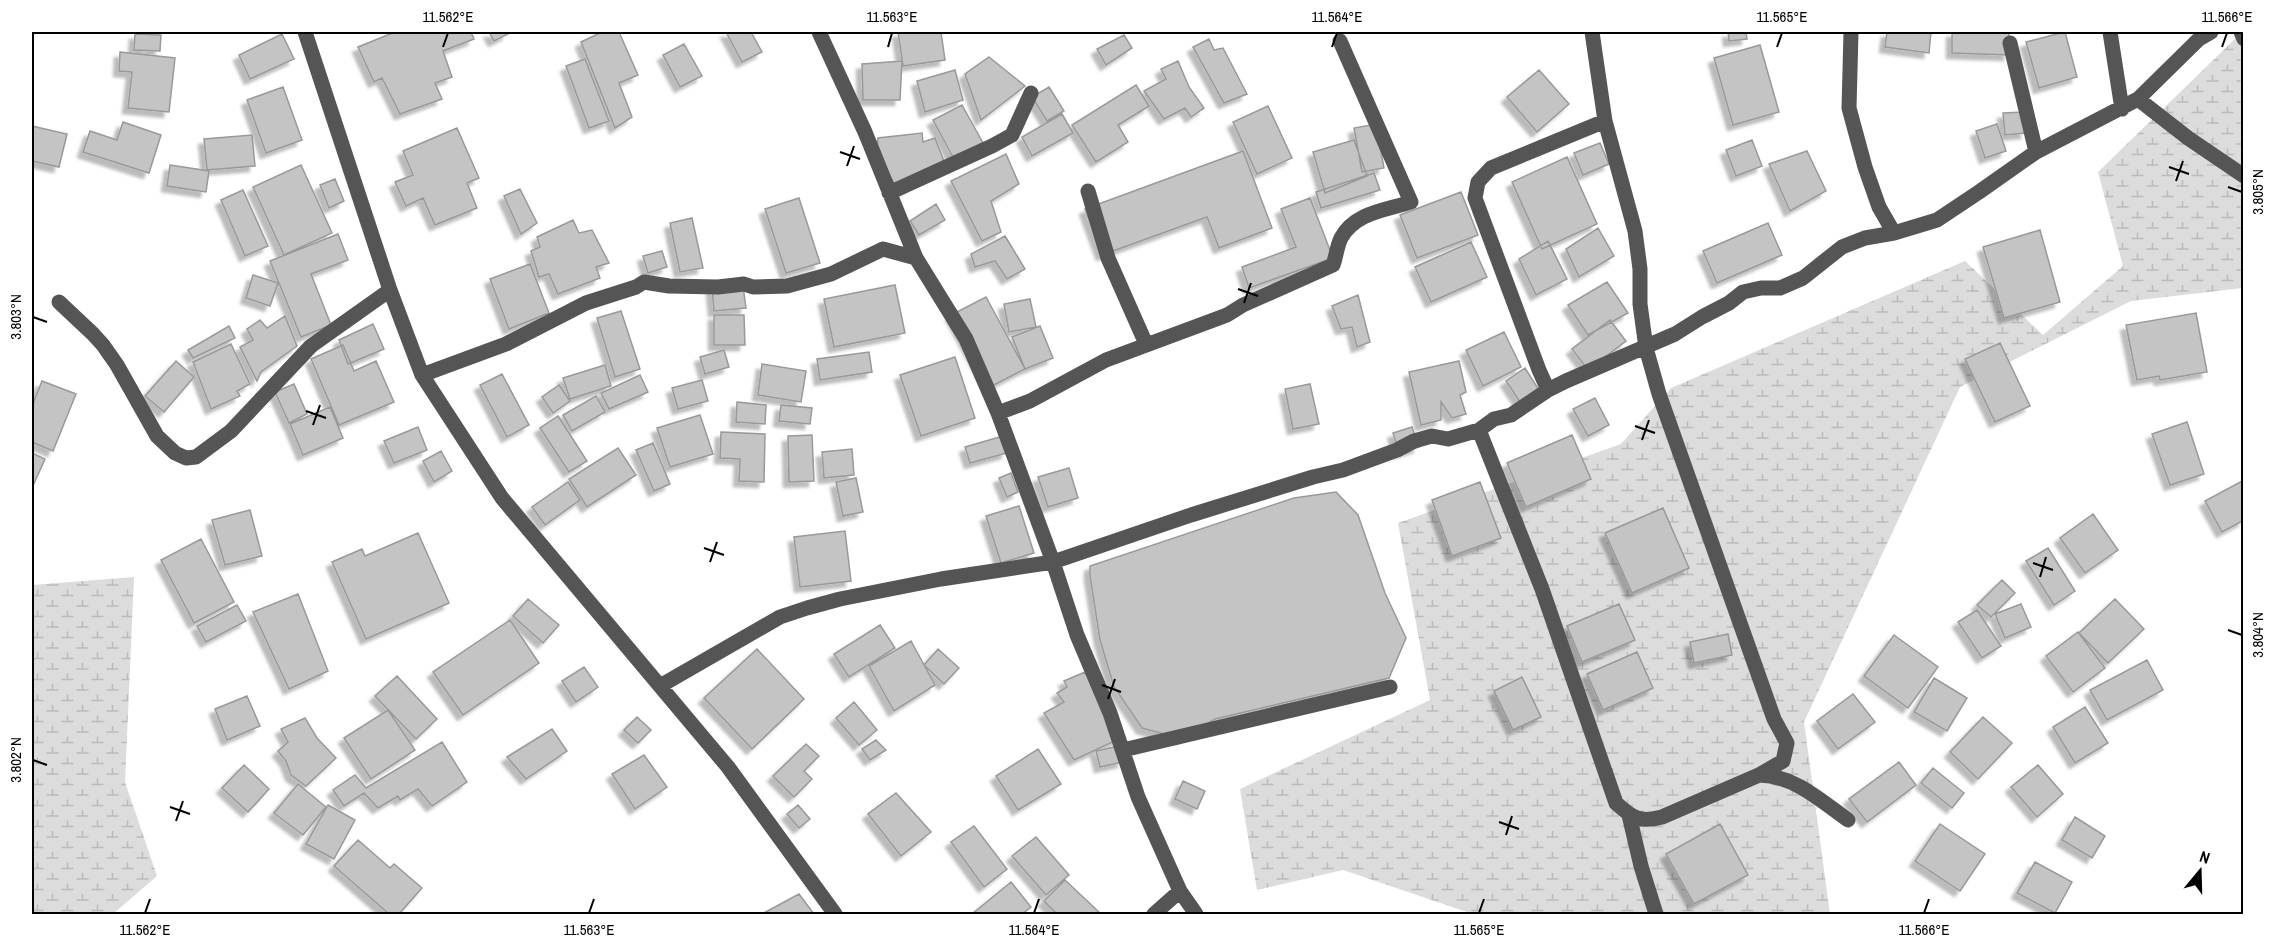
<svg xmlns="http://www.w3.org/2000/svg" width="2275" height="946" font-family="'Archivo Narrow',sans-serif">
<defs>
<pattern id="wetland-marsh" width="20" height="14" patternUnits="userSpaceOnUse" patternTransform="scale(1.5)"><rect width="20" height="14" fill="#dcdcdc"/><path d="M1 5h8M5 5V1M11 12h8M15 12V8" fill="none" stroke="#bbb"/></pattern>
<filter id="shadow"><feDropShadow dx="-5.5" dy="5.5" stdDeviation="1.5" flood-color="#0004"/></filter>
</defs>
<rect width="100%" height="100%" fill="#fff"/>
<!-- wetland -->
<path fill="url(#wetland-marsh)" d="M2242,32H2243V288L2131,301L1960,387L1804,722L1830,914H1473L1343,870L1257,890L1240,789L1430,700L1398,523L1621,444L1671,388L1965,261L2043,335L2123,266L2098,172Z
M134,577L125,782L157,876L113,914H32V585Z"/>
<!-- building -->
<path fill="#c4c4c4" stroke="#999" stroke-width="1.5" filter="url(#shadow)" d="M395,32H471L474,39L443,51L452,77L435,83L442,99L400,114L382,78L374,82L358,47Z
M489,32H507L508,34L494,41Z
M602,32H619L638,75L619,83L632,117L615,128L581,42Z
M726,32H751L762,52L742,62Z
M898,32H941L945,60L903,66Z
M1728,32H1746L1747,39L1729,41Z
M1887,32H1931L1929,53L1885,47Z
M1952,32H2009V55L1952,53Z
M2065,32L2077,77L2039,88L2026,42Z
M135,34L161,35L160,51L134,50Z
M282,34L294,59L250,79L239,55Z
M1124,35L1132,48L1106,65L1097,49Z
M1209,39L1214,50L1223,48L1247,94L1224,103L1193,47Z
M684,44L702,76L680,87L663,55Z
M1760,45L1779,112L1733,125L1714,58Z
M120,52L175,58L169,112L128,108L132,72L119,71Z
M989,57L1025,86L981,120L965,74Z
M585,59L609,121L589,128L566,66Z
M902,61L900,100H863L862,64Z
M1178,61L1189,87L1204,108L1191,117L1185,108L1164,119L1144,91L1166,79L1161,69Z
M955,70L963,100L925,112L917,81Z
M1539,70L1569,104L1537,132L1507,97Z
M1136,85L1149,106L1118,125L1128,142L1096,162L1072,125Z
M283,87L302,140L266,153L247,100Z
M1049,87L1064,111L1047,121L1032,97Z
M962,105L983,143L954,159L933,120Z
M1268,106L1292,158L1257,174L1233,122Z
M2024,112L2026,133L2005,135L2003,113Z
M1062,114L1073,133L1032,156L1022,137Z
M123,122L161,135L149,173L83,152L90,131L117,140Z
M1376,124L1384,168L1362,172L1354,128Z
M1997,124L2006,151L1985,158L1976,131Z
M32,126L67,134L59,167L32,161Z
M457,128L479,178L467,183L477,208L435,225L423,198L406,206L395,182L413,175L403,151Z
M922,133L923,142L935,138L945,164L900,193L877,154L878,138Z
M252,135L255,166L207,170L204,139Z
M1354,140L1367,176L1325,193L1313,152Z
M1752,140L1762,166L1736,176L1726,150Z
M1600,143L1609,164L1583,175L1574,153Z
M1243,151L1272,228L1219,248L1207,217L1102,255L1085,209Z
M1807,151L1826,191L1790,211L1769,164Z
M1006,154L1019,184L991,201L1001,232L982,241L951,181Z
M1567,157L1597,224L1542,249L1512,182Z
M170,165L209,171L206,192L167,186Z
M301,165L332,233L284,255L253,187Z
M1374,173L1380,190L1321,208L1316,192Z
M335,179L344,201L329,208L320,185Z
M520,189L537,223L521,234L504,196Z
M243,190L268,246L245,256L221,200Z
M1461,192L1478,235L1417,258L1400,215Z
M799,198L820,263L786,273L765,209Z
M1310,198L1333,258L1249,288L1242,267L1296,247L1281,209Z
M936,204L945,220L919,235L910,221Z
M692,218L703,268L680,272L670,223Z
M573,220L579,233L592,230L609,263L596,267L600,278L558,294L549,274L539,277L531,251L540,247L537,237Z
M1768,223L1782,255L1717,283L1703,251Z
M1598,228L1614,256L1579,277L1566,249Z
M2040,230L2060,302L2004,318L1983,247Z
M338,234L348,260L311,274L331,325L301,337L270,261Z
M1005,236L1025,269L1007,279L995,261L975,267L971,254Z
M1548,241L1567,279L1536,295L1519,259Z
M1471,242L1487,277L1431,302L1415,267Z
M662,251L667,267L648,273L643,256Z
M530,264L549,313L509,329L490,279Z
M253,275L278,283L270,306L246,298Z
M1607,282L1628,313L1588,335L1568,305Z
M895,285L905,333L834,347L824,299Z
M743,286L746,308L714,311L712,288Z
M1358,295L1370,342L1357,347L1352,327L1341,329L1332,306Z
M986,297L1025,369L990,387L951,315Z
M1030,299L1036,327L1009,332L1004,304Z
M621,311L640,369L615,377L597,318Z
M2196,313L2207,372L2160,380L2159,376L2137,380L2126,325Z
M714,315H744L745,345H714Z
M285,316L297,346L261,372L257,381L240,347L253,340L247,329L260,320L267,328Z
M1610,320L1626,341L1588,370L1572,349Z
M373,324L384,349L348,364L339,340Z
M229,326L235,338L193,358L188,350Z
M1040,326L1053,358L1025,369L1012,337Z
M1504,332L1521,367L1483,386L1466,350Z
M2000,343L2030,406L1995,422L1965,359Z
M231,344L250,384L237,391L240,396L211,409L193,362Z
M343,345L354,371L376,361L394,402L339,425L311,359Z
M724,350L729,367L705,374L700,357Z
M869,352L872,372L820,380L817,359Z
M955,357L975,418L921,436L900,375Z
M176,361L194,377L164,412L145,396Z
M1459,361L1466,392L1460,395L1466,414L1452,418L1441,402V420L1421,425L1409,372Z
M762,364L806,371L801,402L758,395Z
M605,365L611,386L570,399L563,378Z
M1525,368L1539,390L1520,402L1506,381Z
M502,374L529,425L507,437L480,385Z
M640,375L648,392L609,409L601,393Z
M702,380L708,401L678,409L672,388Z
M42,381L76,394L53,451L32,442V406Z
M294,384L307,414L289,423L275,392Z
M1310,384L1319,424L1293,429L1285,389Z
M559,385L570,401L553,413L542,397Z
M596,396L605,412L572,431L563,415Z
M1595,398L1609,425L1588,436L1573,409Z
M737,402L766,405L765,424L736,422Z
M781,405L812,408L810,424L779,421Z
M330,407L343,438L303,455L290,424Z
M700,415L713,454L670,467L657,428Z
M558,416L587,461L569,472L540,428Z
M2187,422L2204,474L2170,485L2152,434Z
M418,427L427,450L394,463L384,441Z
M1412,427L1419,447L1399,453L1393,433Z
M721,432L765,434L764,482L739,481L740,459L720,458Z
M812,435L814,481L789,482L788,436Z
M1572,435L1591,479L1526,507L1507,463Z
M1003,436L1007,453L970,463L965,447Z
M653,443L670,484L654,491L636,450Z
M618,448L636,475L587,507L569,479Z
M852,449L854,475L824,478L822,452Z
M441,451L452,471L434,482L423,461Z
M32,453L45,459L32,488Z
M1069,468L1078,498L1048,507L1038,477Z
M1011,473L1018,492L1007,497L999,478Z
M856,478L863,512L843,516L836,482Z
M2244,480V520L2222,532L2205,501Z
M568,482L580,500L545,525L532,507Z
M1480,482L1501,538L1452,556L1432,500Z
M1336,492L1358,515L1385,593L1406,638L1389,678L1215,719L1182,739L1142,728L1114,687L1100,640L1090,576V566L1294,498Z
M1019,506L1034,553L1001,563L986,516Z
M1663,508L1689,568L1632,593L1605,533Z
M250,510L262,556L225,565L212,520Z
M2093,514L2118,550L2085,573L2060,538Z
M845,531L851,581L800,587L794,537Z
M418,533L449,603L366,639L332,562L362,549L365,556Z
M201,539L234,602L194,623L161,560Z
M2048,548L2075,591L2054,605L2026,561Z
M2002,580L2015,593L1991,617L1977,605Z
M298,594L328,671L289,689L253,612Z
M528,599L559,625L543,643L513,616Z
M2115,599L2144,629L2108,663L2079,633Z
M1619,604L1635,640L1582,662L1567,626Z
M2021,604L2031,627L2005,638L1995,614Z
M237,605L246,621L206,642L197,626Z
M1977,610L2001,646L1982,658L1958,622Z
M510,620L539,663L463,715L433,672Z
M880,625L895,648L849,677L834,654Z
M2078,632L2105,668L2073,692L2046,656Z
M1728,634L1732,655L1694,663L1690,642Z
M1894,635L1938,667L1908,708L1864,676Z
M911,641L935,685L894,711L869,666Z
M757,649L804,699L752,749L704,698Z
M938,649L959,668L944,684L924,665Z
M1637,652L1653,688L1603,710L1587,674Z
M2147,660L2163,690L2107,720L2090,690Z
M584,667L598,687L576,702L562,681Z
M1085,672L1119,739L1074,760L1044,713L1064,702L1057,693L1067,687L1064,681Z
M397,676L437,719L416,739L375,696Z
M1522,677L1541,717L1513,730L1494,691Z
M1934,678L1967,698L1947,731L1914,712Z
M1853,694L1875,722L1838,749L1817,721Z
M247,696L260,726L227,740L215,709Z
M854,702L877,730L859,745L836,718Z
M2085,707L2108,743L2075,763L2053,727Z
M388,710L415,750L371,779L344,738Z
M637,717L651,730L638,743L624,730Z
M1983,717L2012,743L1978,779L1950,752Z
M305,718L317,738L336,758L306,786L291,775L286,761L278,751L288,742L281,729Z
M552,729L567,751L526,779L507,757Z
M876,740L886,750L870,760L862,749Z
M442,742L467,782L432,806L418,789L400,800L398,796L378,808L364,793L344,806L333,790L355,775L366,788Z
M806,744L819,756L804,771L812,779L794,797L773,776Z
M1119,746L1123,762L1100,767L1096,751Z
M1038,749L1061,784L1018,810L996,776Z
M644,755L667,787L635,809L612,774Z
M1899,762L1916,785L1867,822L1849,799Z
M244,765L269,789L248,812L222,788Z
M2038,765L2063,794L2037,817L2011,787Z
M1933,768L1964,793L1952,808L1921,783Z
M1183,781L1205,791L1197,809L1175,799Z
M298,784L326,807L303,835L274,813Z
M896,793L931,832L901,856L868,814Z
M328,805L355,820L334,859L306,844Z
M798,805L810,819L799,828L787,814Z
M2075,817L2105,836L2092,858L2062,840Z
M1720,824L1748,875L1694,904L1666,854Z
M1940,824L1985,854L1960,891L1915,861Z
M974,826L1007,869L984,887L951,842Z
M1036,837L1069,875L1046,895L1012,856Z
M358,840L390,868L394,864L422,888L399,914H389L334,866Z
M2035,862L2072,882L2055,913L2017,893Z
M1065,880L1101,914H1057L1044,901Z
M1011,882L1031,907L1022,914H972Z
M799,894L814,914H762Z"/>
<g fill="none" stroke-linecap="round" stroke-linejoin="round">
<!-- minor -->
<path stroke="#555" stroke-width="15" d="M305,32L390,290L422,375L502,498L728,767L835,914
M819,32L865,132L916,258L966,339L998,413L1030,401L1106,360L1227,315L1243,305L1333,265C1336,257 1337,246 1341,238C1355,212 1387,210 1411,202L1340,41
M1592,32L1605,121L1635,231L1640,269V304L1646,348L1659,394L1774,719L1787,743L1783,761L1759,775
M1851,32L1849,108L1865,167L1879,207L1894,233
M2110,32L2122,109
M2241,32L2244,39
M2010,43L2036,152
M2138,99L2188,138L2244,176
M1088,191L1108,258L1146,344
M889,193L992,146L1012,135L1031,93
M59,302L93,334L103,345L117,365L157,436L175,453L186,458L196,457L231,431L311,346L390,290
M422,375L506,344L586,303L636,287L644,282L669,286L718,287L744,284L753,287L787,286L831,274L883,249L916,258
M1548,390L1539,370L1475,198L1478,182L1491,168L1605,121
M998,413L1053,562L1077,635L1110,713L1138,797L1180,891L1196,914
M1479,430L1542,589L1616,803C1632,818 1640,823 1662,817L1759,775C1795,776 1820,800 1848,820
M660,686L780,617L807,608L840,599L941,579L1053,562L1191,515L1313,477L1343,470L1397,450L1414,441L1432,436L1448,439L1479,430L1494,419L1511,415L1548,390L1566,381L1675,334L1702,317L1729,303L1743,292L1761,288H1780L1803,278L1842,247L1865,238L1894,233L1937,220L1979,192L2036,152L2138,99L2199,39L2211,32
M1123,750L1390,687
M1629,815L1641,866L1656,914
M1154,914L1180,891"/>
</g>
<!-- ticks -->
<path fill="none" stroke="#000" stroke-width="2" d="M443,47L448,33M888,47L892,33M1332,47L1337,33M1777,47L1782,33M2222,47L2227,33M840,152L860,159M847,166L854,146M2169,167L2189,174M2176,181L2183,161M2228,187L2242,192M1238,289L1258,296M1244,303L1251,283M33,317L47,322M306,411L326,418M313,425L320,405M1635,426L1655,433M1642,440L1649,420M704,548L724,555M710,562L717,542M2033,563L2053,570M2040,577L2046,557M2228,630L2242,635M1102,685L1121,692M1108,699L1115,679M33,760L47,765M170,807L190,814M176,821L183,801M1499,822L1519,829M1506,835L1512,816M145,913L150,899M589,913L594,899M1034,913L1039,899M1479,913L1484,899M1924,913L1929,899"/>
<!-- border -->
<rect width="2275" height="946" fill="none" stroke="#ffffff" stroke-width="66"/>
<!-- north arrow -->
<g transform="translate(2200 871) rotate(19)" stroke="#ffffff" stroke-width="4.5" paint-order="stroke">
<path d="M0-4.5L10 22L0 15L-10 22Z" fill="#000000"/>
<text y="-9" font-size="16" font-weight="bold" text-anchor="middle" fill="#000000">N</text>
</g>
<rect x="33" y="33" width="2209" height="880" fill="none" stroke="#000" stroke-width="2"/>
<g font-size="15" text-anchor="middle" fill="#000">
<text x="448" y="22">11.562°E</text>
<text x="892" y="22">11.563°E</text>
<text x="1337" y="22">11.564°E</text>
<text x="1782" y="22">11.565°E</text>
<text x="2227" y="22">11.566°E</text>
<text transform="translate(2258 192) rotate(-90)" y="5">3.805°N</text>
<text transform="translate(16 317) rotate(-90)" y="5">3.803°N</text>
<text transform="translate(2258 635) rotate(-90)" y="5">3.804°N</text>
<text transform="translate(16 760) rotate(-90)" y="5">3.802°N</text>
<text x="145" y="935">11.562°E</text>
<text x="589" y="935">11.563°E</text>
<text x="1034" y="935">11.564°E</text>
<text x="1479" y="935">11.565°E</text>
<text x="1924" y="935">11.566°E</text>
</g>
</svg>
